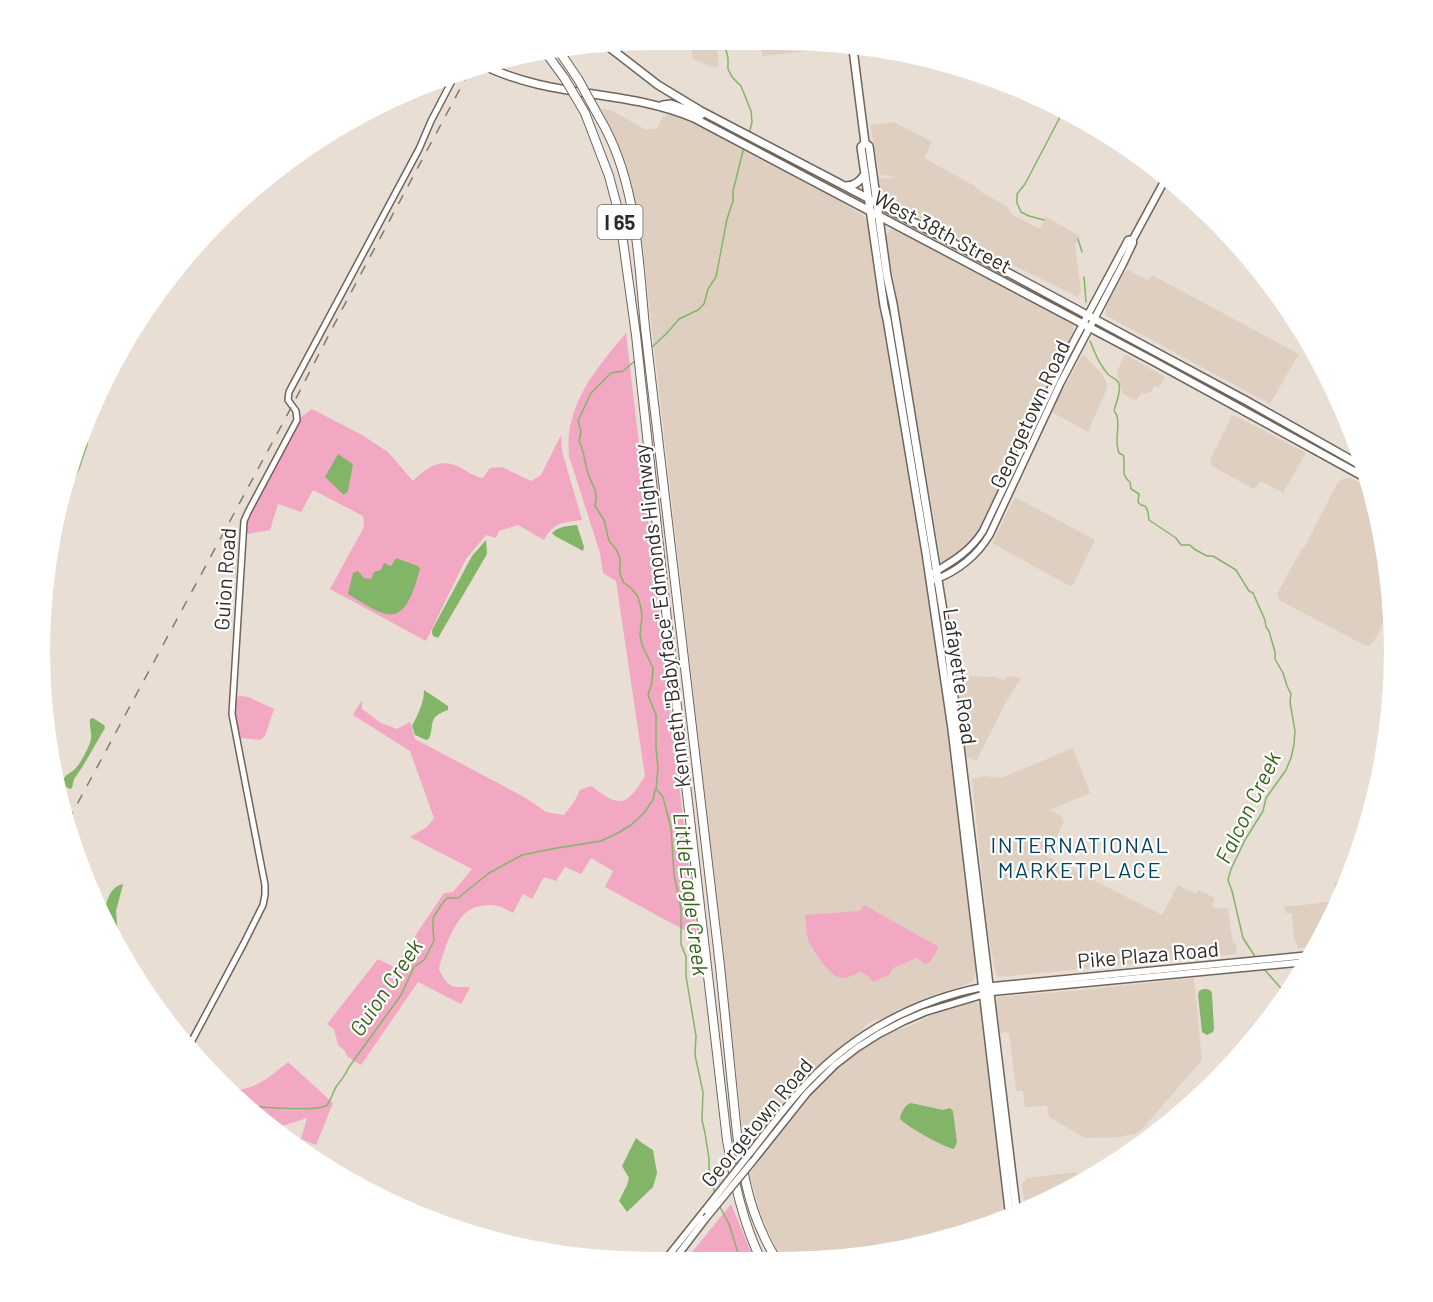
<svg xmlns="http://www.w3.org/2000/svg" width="1433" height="1302" font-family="Barlow,sans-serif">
<rect width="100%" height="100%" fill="#e8ded4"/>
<!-- built -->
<path fill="#dfcfc1" d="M691,41L716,42L719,66L714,68L693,59Z
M760,44H761L838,48L762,56Z
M601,108L613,111L644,129H656L663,117L671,113L688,119L711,130L825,192L864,216L868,225L913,497L930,600L958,801L973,927L976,971L974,980L965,985L938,993L899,1009L882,1019H876L865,1026L862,1030L839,1048L812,1072L783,1105L779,1112L748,1149L745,1150L643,249L633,190L627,169L618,144Z
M894,122L932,142L924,158L973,185L983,193L1008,207L1011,214L1040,229L1046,217L1080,236L1075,245L1081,291L1078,297L1015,266L998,259L968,242L882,199L879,179L896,177L880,175L870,125Z
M896,229L1033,301L1074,326L1073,337L1022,441L981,527L967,547L945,563L941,562L886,236L890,230Z
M1128,270L1149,281L1152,275L1299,354L1270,404L1107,316L1105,308L1124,273Z
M1083,354L1103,375L1107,384L1106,391L1088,432L1052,412L1058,398Z
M1125,354L1165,377L1159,387L1154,386L1151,392L1144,394L1141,393L1136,401L1122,393L1117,372Z
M1234,415L1306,453L1283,493L1261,481L1254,489L1212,466L1210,460L1232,416Z
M1351,478L1369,489L1382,531L1390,609L1374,641L1370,645L1366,646L1279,600L1277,594L1302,548H1304L1338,482L1342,479Z
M1015,497L1095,540L1073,585H1068L992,543Z
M961,676L989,677L992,676L1004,680L1007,676L1021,678L1006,702L976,761L965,755L957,682Z
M1073,748L1090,793L1050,810L1061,816L1064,822L1047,856L1160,914L1162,915L1178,885L1196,894L1198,890L1215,898L1212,905L1215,908H1228L1233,943H1236L1237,954L1074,970L998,977L996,975L988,935L972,779L984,776L1001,778Z
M1349,881L1315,947L1298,948L1294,938L1292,913H1286L1285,907L1336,901L1334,882Z
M1194,978L1202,1060L1143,1128L1136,1134L1117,1137L1085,1138L1049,1117L1047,1106L1025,1107L1023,1091H1016L1009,1032L1000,1033L996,1000L997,997L1082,990Z
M975,1002L981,1006L987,1039L994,1098L992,1107L1007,1219L902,1251L782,1263L760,1212L749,1174L809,1095L828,1076L851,1057L873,1042L896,1030L903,1029L937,1013L946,1011Z
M1076,1172V1174L1089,1173L1091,1176L1026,1211L1022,1184L1027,1178Z"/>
<!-- green -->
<path fill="#f2a8c2" d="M626,333L697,937L605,887L613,871L591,858L581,874L565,867L556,881L544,877L532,899L523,894L513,913C506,909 499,905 491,905C485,905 473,907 468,911C453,922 443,952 439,969C442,976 447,986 456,987C461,988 464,986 470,988L461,1004L418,982L361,1065L348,1057L344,1050L338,1045L334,1029L327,1024L378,959L394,967L444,893L453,892L472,869L410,837L427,827L434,818L410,751L353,715L362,700V709L381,723L397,729L410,722L415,739L526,798L546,812L564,815L574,802L580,790L591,786C620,808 626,807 645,776L616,581L603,573L600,553L569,456C564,405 596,369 626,333Z
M312,409L362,435L388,452L413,481C428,467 440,457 461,468C469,472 474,477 483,478L490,468L502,467L531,481L541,475L561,435L562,451L582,520C562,523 555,521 544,540L518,525L499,531L496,538L486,535L466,559L426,641L330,589L364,527L363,516L313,490L301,512L278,504L270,530L247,534L245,518L296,421Z
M240,696L248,697L274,709L265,736L260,740L241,738C236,725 233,711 236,697Z
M864,905L939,947L930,962L925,964L917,958L893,968L889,975L873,982L867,975L860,972C855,974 848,978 842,978C830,977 812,950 808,939C806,931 806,923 805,915L860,911Z
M288,1062L333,1103L316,1145L301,1139L307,1118L273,1129L248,1111L229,1091C257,1089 267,1079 288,1062Z
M731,1204L755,1262L685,1261Z"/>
<!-- water -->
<path fill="#83b568" d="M83,436L86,438L88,444L80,468L65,498L61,500Z
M338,454L353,464L348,491L344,495L325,477Z
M577,525L584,547L583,551L555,536L552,533C559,526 568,526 577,525Z
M486,540L487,554L438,638L433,636L432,633V630L472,556Z
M396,558L418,566L420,569C415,585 408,619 386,614C376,612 358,600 348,594L353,573L358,571L364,578L371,579L374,572L381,570L384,563L391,566Z
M424,690L448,706V710C427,717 435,724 429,739L426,740L415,735L412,726C418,714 424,703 424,690Z
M93,718L104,725L105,728L83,766L74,779L72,788L70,789L54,780L64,778C68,773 71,773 75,769C80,764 90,746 91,739C92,732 89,726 90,719Z
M123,884L116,911L119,949L102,921L100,916C109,905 106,888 123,884Z
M1203,989H1207L1211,991L1212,994L1214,1029L1213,1032L1207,1035L1202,1032L1198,995L1199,991Z
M911,1103L943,1110L950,1108L953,1111L957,1142L954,1149C943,1147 910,1128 901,1120L900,1118C902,1111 905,1105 911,1103Z
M636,1138L642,1143L653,1150L657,1173L653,1187L627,1212L619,1201L627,1185L629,1178L622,1166Z"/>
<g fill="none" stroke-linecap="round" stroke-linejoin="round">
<!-- stream -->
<path stroke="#83b568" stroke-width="1.5" d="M724,42L728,58V69L732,77L741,86L751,111L752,122L749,134
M1044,220L1029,216L1021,212L1017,203V194L1025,184L1047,142L1059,119L1060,109
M1078,239L1082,252
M1084,277L1086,302
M1090,341C1095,353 1100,366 1109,375C1112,378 1118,379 1119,384C1121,391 1117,401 1115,407C1113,414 1115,410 1117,416C1120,428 1114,440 1119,453L1123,455C1127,465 1119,474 1130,482L1131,489L1139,494L1138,502L1141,505L1145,506C1149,511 1148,514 1149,520L1176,538L1181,545H1190L1194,549L1207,556H1213L1236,570L1249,591L1253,593L1265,620L1266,627L1269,631L1275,652V659L1283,673L1287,686L1291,694L1290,702L1295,731L1294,745L1291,758L1286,770L1266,798L1263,811L1245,840L1231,869L1228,880L1232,891L1243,938L1256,958
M652,347L666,334L679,319L698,310L704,304L708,289L716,277L727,219L733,201V191L744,147
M636,360L623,371L611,373L591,393L578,421L581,432L579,441C585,453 584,461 588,473C592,487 599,489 595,506L604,520L609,541L616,549L620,558V574L624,583L631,588L638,597L641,608L642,616L640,635L642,645L653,668L652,682L648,695L656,715V748L658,768L656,789L663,797L671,828L674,874L681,909V944L686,957V976L696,1036L695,1055L703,1092L702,1120L705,1133L709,1159V1168L715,1195
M1264,969L1287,995
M242,1105C254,1107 321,1112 327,1105C331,1100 333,1092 336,1087C341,1080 345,1076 349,1067L401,995L414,967L424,960L434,941L433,930V918L442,904L447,898H458L489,873L522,855L557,848L601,841L618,833L631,825L644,813L653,800L655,790
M719,1205L729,1224L738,1253L743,1262"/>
<defs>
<path id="tertiary" d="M188,1048L244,943L263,905L265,895V885L232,714L244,521L248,512L297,420L296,411L288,400L289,392L419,149L431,121L454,77"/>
<path id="secondary" d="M930,575C951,562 969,553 983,531L1067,354L1128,240L1133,239
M934,580C957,572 978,555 990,534L1060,384L1123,264L1133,243V239L1166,178
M750,1153C769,1129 787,1104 808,1082C855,1033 916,1000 983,987L1310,955
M752,1162L807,1093L835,1065L857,1048L879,1034L904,1021L925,1012L992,992L1306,962
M665,1260L705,1210
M674,1260L706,1218"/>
<path id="primary" d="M605,44L658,85L701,111L942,237L1245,400L1362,466
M853,49L865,143L869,146L887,276L893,304L945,623L1017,1216
M485,66C553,99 626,89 694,118L1153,361L1366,478
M663,105L671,104L701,115
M865,143L861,147L884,306L887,319L926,553L952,729L1010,1218
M846,186C855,186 860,181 865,174"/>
<path id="motorway" d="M557,48L578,79
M544,50L565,79
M585,113L609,176L617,206L622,234L636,335L668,629L727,1140C734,1181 743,1224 762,1262
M599,117C637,180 638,256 645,327L720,966L737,1134C742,1167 748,1203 763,1234C767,1244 773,1253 778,1263"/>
</defs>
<!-- tertiary casing -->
<use href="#tertiary" stroke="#6e655d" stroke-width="8"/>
<!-- secondary casing -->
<use href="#secondary" stroke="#6e655d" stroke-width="9"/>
<!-- primary casing -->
<use href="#primary" stroke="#6e655d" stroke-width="10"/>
<!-- motorway casing -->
<use href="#motorway" stroke="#6e655d" stroke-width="10"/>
<!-- tertiary -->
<use href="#tertiary" stroke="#fff" stroke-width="5"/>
<!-- secondary -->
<use href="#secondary" stroke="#fff" stroke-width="6"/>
<!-- primary -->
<use href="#primary" stroke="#fff" stroke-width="7"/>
<!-- motorway -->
<use href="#motorway" stroke="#fff" stroke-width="8"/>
<!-- rail -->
<path stroke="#807a73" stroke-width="1.5" stroke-dasharray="10 10" stroke-linecap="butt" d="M68,821L292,406L347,300L469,72"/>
<defs>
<path id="secondary-bridge" d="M705,1210L750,1153
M706,1218L752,1162"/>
<path id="motorway-bridge" d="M565,79L585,113
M578,79L599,117"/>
</defs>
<!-- secondary-bridge casing -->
<use href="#secondary-bridge" stroke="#6e655d" stroke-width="9" stroke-linecap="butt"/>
<!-- motorway-bridge casing -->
<use href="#motorway-bridge" stroke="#6e655d" stroke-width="10" stroke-linecap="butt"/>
<!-- secondary-bridge -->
<use href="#secondary-bridge" stroke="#fff" stroke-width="6"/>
<!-- motorway-bridge -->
<use href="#motorway-bridge" stroke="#fff" stroke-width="8"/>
</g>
<g text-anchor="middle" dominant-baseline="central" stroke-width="4.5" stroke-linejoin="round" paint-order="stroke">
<!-- shield labels -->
<rect fill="#fff" stroke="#6d6b68" stroke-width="1.5" x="597.5" y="205" width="45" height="34" rx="4.5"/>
<g font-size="20" font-weight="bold" fill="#2f2c28">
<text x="620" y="222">I 65</text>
</g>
<!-- street labels -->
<g font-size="21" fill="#2f2c28" stroke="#fff">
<text transform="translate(943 231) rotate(28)">West 38th Street</text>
<text transform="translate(1029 414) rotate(-65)">Georgetown Road</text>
<text transform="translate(224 579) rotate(-86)">Guion Road</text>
<text transform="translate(661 616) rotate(-97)">Kenneth "Babyface" Edmonds Highway</text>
<text transform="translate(961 676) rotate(82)">Lafayette Road</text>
<text transform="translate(1148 954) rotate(-5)">Pike Plaza Road</text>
<text transform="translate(756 1122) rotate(-50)">Georgetown Road</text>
</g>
<!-- water labels -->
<g font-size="22" font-style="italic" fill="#366315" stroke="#fff">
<text transform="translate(1247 807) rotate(-64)">Falcon Creek</text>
<text transform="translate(692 894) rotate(83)">Little Eagle Creek</text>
<text transform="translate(385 987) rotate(-56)">Guion Creek</text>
</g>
<!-- neighbourhood labels -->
<g font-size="22" letter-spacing="1.5" fill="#024162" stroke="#fff">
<text x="1080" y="844">INTERNATIONAL<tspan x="1080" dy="25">MARKETPLACE</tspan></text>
</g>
</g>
<!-- crop -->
<path d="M0 0H1433V1302H0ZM651 50H783A601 601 0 0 1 1384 651V651A601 601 0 0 1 783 1252H651A601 601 0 0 1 50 651V651A601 601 0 0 1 651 50Z" fill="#fff" fill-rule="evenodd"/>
</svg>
